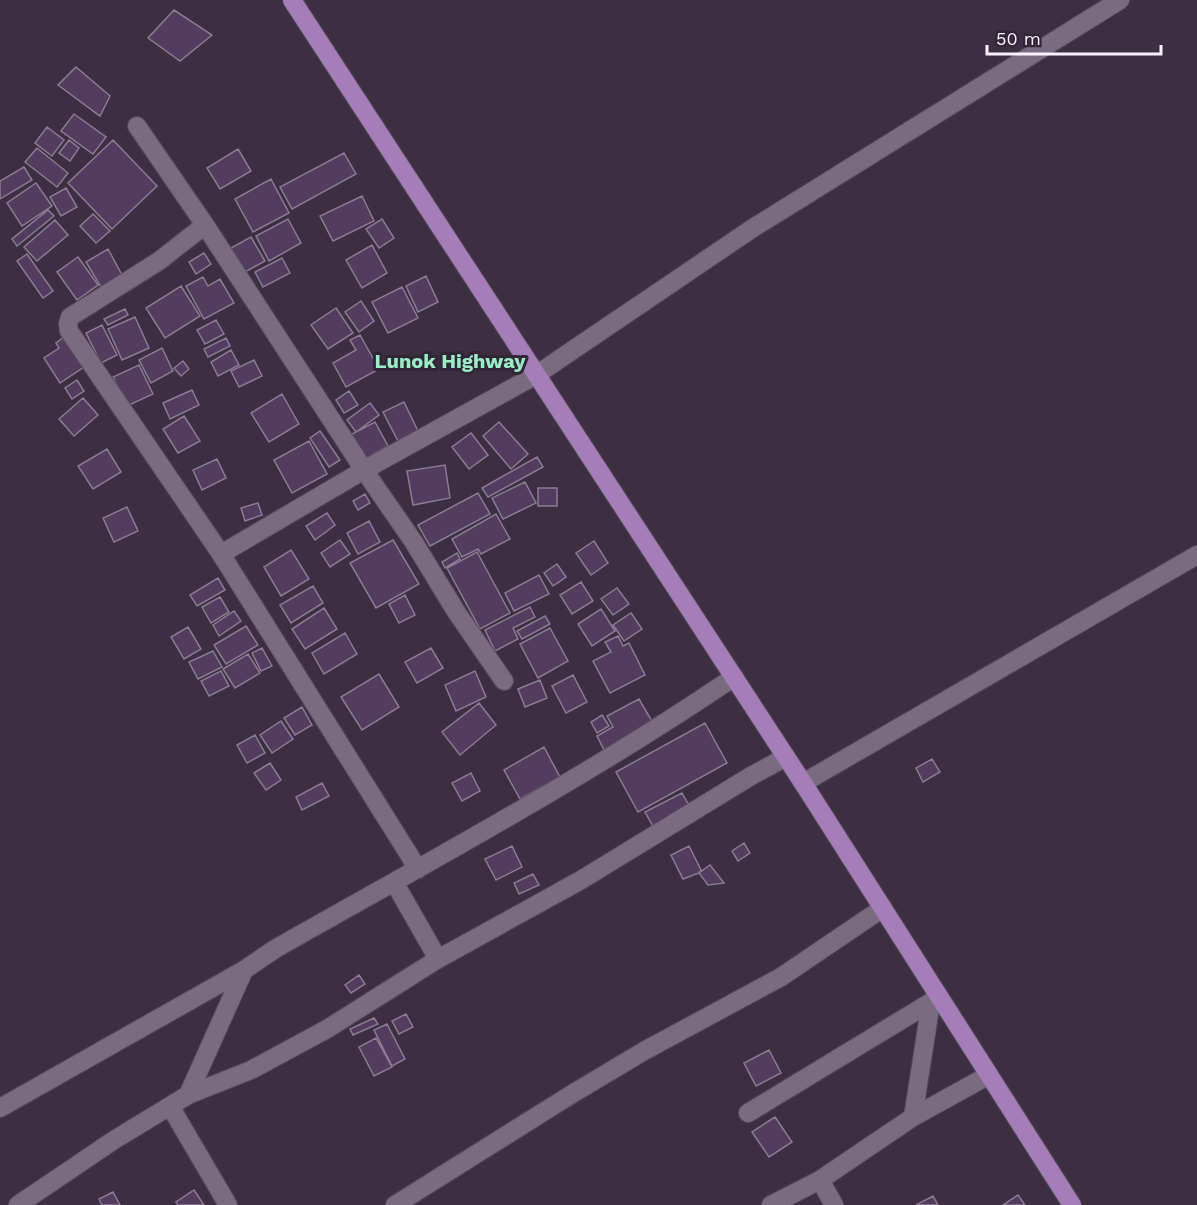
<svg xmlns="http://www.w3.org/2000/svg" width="1197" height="1205" font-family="'Work Sans',sans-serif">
<rect width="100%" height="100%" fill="#3b2f41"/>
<!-- building -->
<path fill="#543b60" stroke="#8a7c91" stroke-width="1.5" d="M174,10L212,35L180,61L148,38Z
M76,67L110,96L100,116L58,85Z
M74,114L106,137L93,154L61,131Z
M47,127L64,140L52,156L35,143Z
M69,140L79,148L70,161L59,153Z
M113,140L157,186L112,229L68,183Z
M37,148L68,173L57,187L25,162Z
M238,149L251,171L220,189L207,168Z
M344,153L356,174L292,209L280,187Z
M24,167L32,180L0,199V181Z
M271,179L289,213L253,232L235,199Z
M36,183L52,206L22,226L7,203Z
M66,188L77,207L61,216L50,197Z
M362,196L374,221L333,241L320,216Z
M48,210L54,216L17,246L12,239Z
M93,214L110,231L96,243L80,226Z
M288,219L301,243L269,261L256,236Z
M382,219L394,238L379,248L366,229Z
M55,220L68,235L37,261L24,247Z
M251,237L265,261L245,272L231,248Z
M372,245L387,273L362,288L346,260Z
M108,249L122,275L101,287L86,262Z
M204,253L211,264L196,274L189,262Z
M27,254L53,291L43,298L17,261Z
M78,257L98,285L77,300L57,272Z
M282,258L290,273L263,287L255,272Z
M426,276L438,302L418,312L406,286Z
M203,277L208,286L220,279L234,303L204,319L186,286Z
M181,286L200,316L165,338L146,308Z
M402,287L418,318L388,333L372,302Z
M361,301L374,321L359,332L345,312Z
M336,308L353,333L328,349L311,325Z
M125,309L128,315L108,325L104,319Z
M135,317L149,348L122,360L108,329Z
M216,320L224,334L205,344L197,330Z
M102,325L117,355L101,363L86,333Z
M360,335L379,369L346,387L333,363L356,350L350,340Z
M64,337L84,367L60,383L44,358L59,348L56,343Z
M226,338L230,346L208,357L204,349Z
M162,348L173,371L151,383L139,360Z
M231,350L239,365L218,376L211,362Z
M254,360L262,376L239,387L231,371Z
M183,361L189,369L181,376L174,368Z
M139,365L153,394L127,406L113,377Z
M77,380L84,391L72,399L65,388Z
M192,390L199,405L170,419L163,403Z
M349,391L358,405L344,413L336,400Z
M282,394L299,424L269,442L251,413Z
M83,398L98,415L74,436L59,419Z
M404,402L418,431L398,441L383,412Z
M370,403L379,415L356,432L347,420Z
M184,416L200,441L178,453L163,429Z
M375,422L388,446L365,459L352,434Z
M499,422L528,454L511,469L483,436Z
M320,431L340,460L329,467L310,438Z
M471,433L488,455L469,469L452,447Z
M309,441L327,474L292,493L274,460Z
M107,449L121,472L93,489L78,466Z
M537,457L543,467L488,497L482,488Z
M217,459L226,478L202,490L193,470Z
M445,465L450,498L413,505L407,471Z
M525,482L536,503L503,519L492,498Z
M538,488H557V506H538Z
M478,493L490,514L430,546L418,525Z
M365,494L370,503L358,510L353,501Z
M258,503L262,515L245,521L241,508Z
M127,507L138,531L114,542L103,518Z
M327,513L335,525L315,540L306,526Z
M496,514L510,539L481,554L478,549L462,557L452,539Z
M369,521L380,542L358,554L347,533Z
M340,540L350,554L330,567L321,553Z
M393,540L419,584L376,608L350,563Z
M594,541L608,563L591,575L576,553Z
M291,550L309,579L281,596L264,567Z
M477,552L510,613L480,629L447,568Z
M457,553L460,559L445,568L442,562Z
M557,564L566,577L553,586L544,573Z
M539,575L549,594L514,611L505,593Z
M218,578L225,590L197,606L190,595Z
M581,582L593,601L572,614L560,595Z
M313,586L323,603L291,623L280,605Z
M617,588L629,604L613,615L601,599Z
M405,595L415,615L399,623L389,604Z
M220,597L229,612L211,623L202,607Z
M530,607L535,617L513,628L518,639L495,651L485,630Z
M324,608L337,629L305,649L292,629Z
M601,609L615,631L592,646L578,624Z
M234,611L241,621L219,636L213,625Z
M631,613L642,629L624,641L613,625Z
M545,616L550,624L522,639L517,631Z
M246,626L258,645L226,664L214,645Z
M188,627L201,649L184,659L171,637Z
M550,628L568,661L538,678L520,644Z
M345,633L357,654L324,674L312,653Z
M618,636L623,646L629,643L645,675L610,693L593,661L611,652L605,642Z
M262,648L272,666L261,671L252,653Z
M431,648L443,668L417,683L405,662Z
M213,651L222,667L198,679L189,662Z
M248,654L260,673L235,688L223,669Z
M221,671L229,686L209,696L201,681Z
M475,671L486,697L456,711L445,685Z
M379,674L399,707L362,730L341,697Z
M573,675L587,702L566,713L552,686Z
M540,680L547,698L525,707L518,689Z
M639,699L653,723L604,750L597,736L613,727L607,716Z
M479,703L496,725L460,755L442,732Z
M302,707L312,725L295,735L284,718Z
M602,715L609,726L597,733L591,722Z
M281,721L293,739L272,753L260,735Z
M705,723L727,763L638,812L616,772Z
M255,735L265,753L247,763L237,745Z
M544,747L560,777L520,799L504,770Z
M932,759L940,772L923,782L916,768Z
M270,763L281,780L266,790L254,773Z
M471,773L480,791L462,801L452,783Z
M322,783L329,796L302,810L296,797Z
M682,793L691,809L654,828L645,812Z
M744,843L750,853L738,861L732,851Z
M512,846L522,867L496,880L485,859Z
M689,846L701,870L699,873L683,879L671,855Z
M710,865L724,883L708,885L699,873Z
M533,874L539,885L519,894L514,883Z
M359,975L365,984L351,993L345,985Z
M406,1014L413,1027L399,1034L392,1021Z
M374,1018L378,1024L353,1035L350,1029Z
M387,1024L405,1059L392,1066L374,1030Z
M376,1038L392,1067L374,1076L359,1047Z
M769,1050L781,1073L756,1086L744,1063Z
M775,1117L792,1142L769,1157L752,1132Z
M194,1190L204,1205H178L176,1202Z
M113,1192L120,1205H102L99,1199Z
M1018,1195L1025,1205H1003Z
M933,1196L938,1205H916Z"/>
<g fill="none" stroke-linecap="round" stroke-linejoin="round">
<defs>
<path id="minor" d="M137,126L205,225L364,470L413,541L457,613L504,681
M205,225L159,261L70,317L68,324L69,331L221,554L418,869
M221,554L364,470L536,375L753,228L1120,0
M803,783L1197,555
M394,882L438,959L581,880L751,776L786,757
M188,1095L244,970L275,949C430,861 587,777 734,677
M170,1106L228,1205
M0,1108L244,970
M748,1113L931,1002
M913,1117L931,1002L938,998
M18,1205L114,1140L188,1095L251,1070L327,1029L438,959
M395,1205L572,1094L644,1051L781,977L883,908
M771,1205L820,1180
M834,1205L820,1180L913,1117L989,1075"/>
<path id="major" d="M292,0L803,783L1072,1205"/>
</defs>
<!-- minor casing -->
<use href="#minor" stroke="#564b5a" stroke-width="20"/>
<!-- major casing -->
<use href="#major" stroke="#564b5a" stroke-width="20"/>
<!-- minor -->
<use href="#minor" stroke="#796c80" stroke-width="18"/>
<!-- major -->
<use href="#major" stroke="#a57db8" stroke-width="18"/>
</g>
<g text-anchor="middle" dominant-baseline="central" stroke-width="6" stroke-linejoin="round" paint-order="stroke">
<!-- neighbourhood labels -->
<g font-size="20" font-weight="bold" fill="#99eec6" stroke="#312536">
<text x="450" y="361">Lunok Highway</text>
</g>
</g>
<!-- scale -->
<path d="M987 45v9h174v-9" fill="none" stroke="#f9f1fd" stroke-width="3"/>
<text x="996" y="45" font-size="18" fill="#f9f1fd" stroke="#312536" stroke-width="4.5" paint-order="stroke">50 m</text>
</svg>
